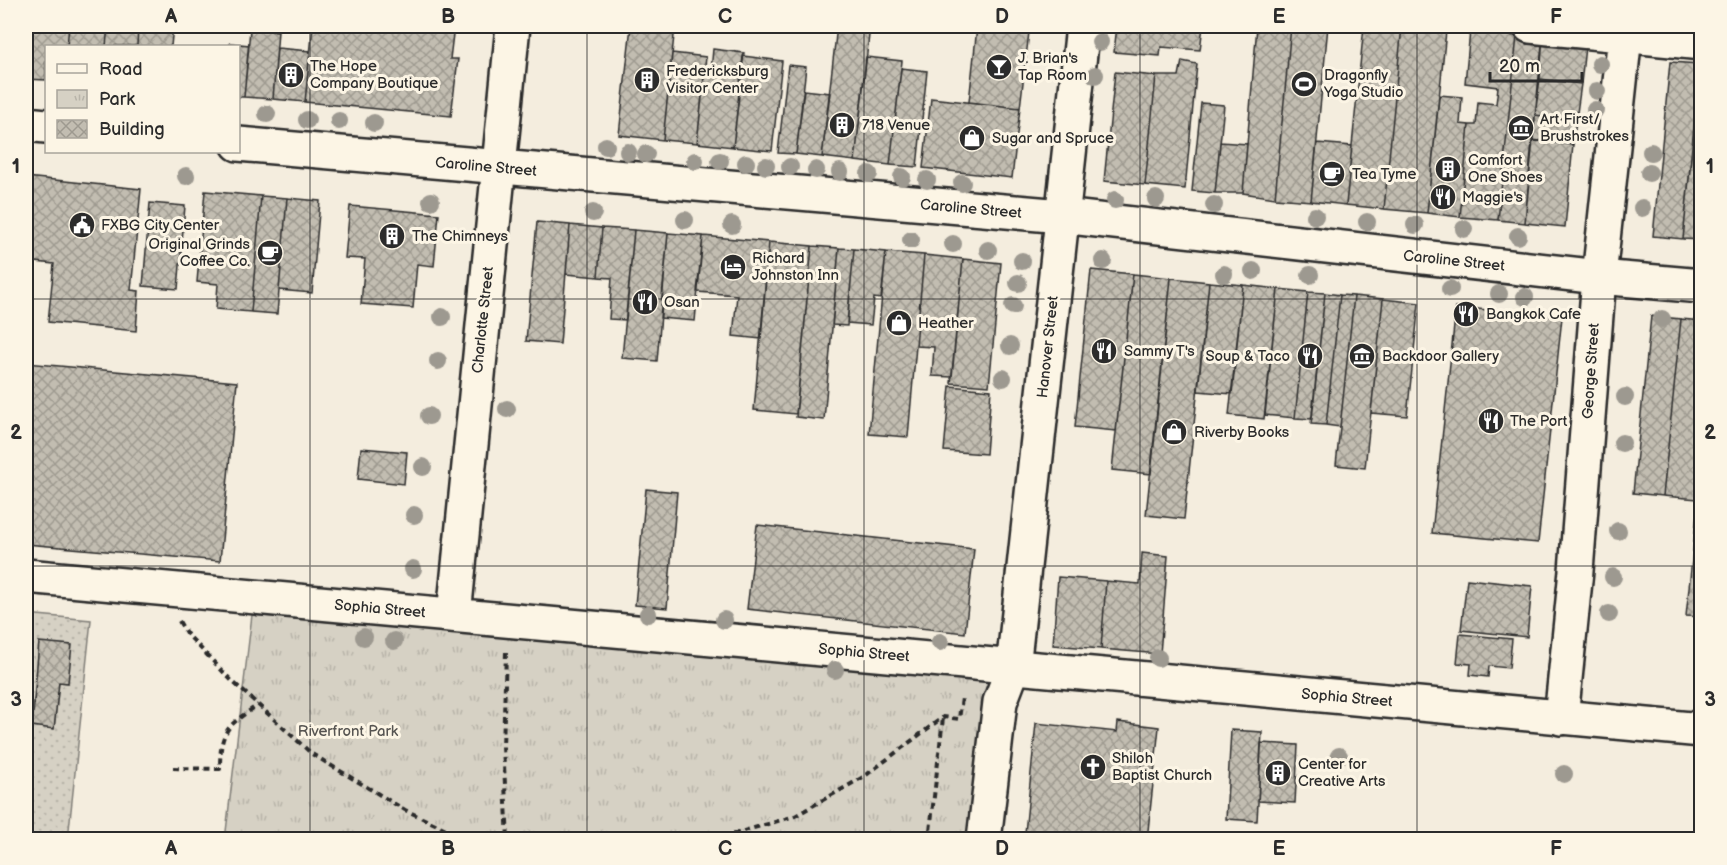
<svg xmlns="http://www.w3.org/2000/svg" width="1727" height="865" font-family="'Balsamiq Sans',sans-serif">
<defs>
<pattern id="grass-dots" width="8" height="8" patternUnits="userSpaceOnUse" patternTransform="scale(1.5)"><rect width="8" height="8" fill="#d6d1c4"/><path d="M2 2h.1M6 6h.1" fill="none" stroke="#b8b4a9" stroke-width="1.8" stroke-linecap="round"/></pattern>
<pattern id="park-tufts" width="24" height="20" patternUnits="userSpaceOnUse" patternTransform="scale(1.5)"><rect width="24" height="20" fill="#d6d1c4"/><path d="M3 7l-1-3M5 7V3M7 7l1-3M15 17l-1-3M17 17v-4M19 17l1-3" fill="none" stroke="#b8b4a9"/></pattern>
<pattern id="building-cross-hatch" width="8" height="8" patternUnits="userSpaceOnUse" patternTransform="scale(1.5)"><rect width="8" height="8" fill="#c2bdb1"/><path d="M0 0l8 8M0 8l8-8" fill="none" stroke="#9e9a90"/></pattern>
</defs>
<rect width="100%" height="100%" fill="#f4edde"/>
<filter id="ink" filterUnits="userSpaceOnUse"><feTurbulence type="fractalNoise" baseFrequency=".0167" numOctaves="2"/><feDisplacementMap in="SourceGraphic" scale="12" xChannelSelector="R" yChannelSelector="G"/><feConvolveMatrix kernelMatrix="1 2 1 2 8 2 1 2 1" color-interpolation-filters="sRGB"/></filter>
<g filter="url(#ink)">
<!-- grass -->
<path fill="url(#grass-dots)" stroke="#807e78" stroke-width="1.5" fill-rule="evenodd" d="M26,614L91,620L68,839H26ZM39,642L68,683L59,682L54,729L32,726Z"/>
<!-- park -->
<path fill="url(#park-tufts)" stroke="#807e78" stroke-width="1.5" d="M252,615L445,632L1013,668L976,839L225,840Z"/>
<!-- building -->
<path fill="url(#building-cross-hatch)" stroke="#2b2b2b" stroke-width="1.5" d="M26,26H69L67,46H46V80L26,79Z
M69,26H108L106,46H67Z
M108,26H138L137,46H106Z
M138,26H173L171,46H137Z
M313,26H454L450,59H458L451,116L305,102Z
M631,26H675L663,140L619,135Z
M837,26H870L855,161L822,157Z
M1117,26H1203L1200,50L1161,47L1160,56L1114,52Z
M1257,26H1291L1275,198L1243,193Z
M1291,26H1328L1311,201L1275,198Z
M1364,26H1402L1384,209L1346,205Z
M1402,26L1446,31L1427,213L1384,209Z
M977,27L1029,32L1020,108L969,102Z
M250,29L278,31L273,99L244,97Z
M1470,31L1517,36L1498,220L1460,217L1469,125H1476L1478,102L1496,104L1498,87L1465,83Z
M1543,34L1525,223L1498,220L1517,36Z
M1543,34L1586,37L1581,84L1540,79Z
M230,43L249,45L244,97H238V46H230Z
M277,48L310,51L305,102L273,99Z
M713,49L744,53L733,147L697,143L705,70L711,71Z
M672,53L706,57L697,143L663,140Z
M743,56L782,61L772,151L733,147Z
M866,57L902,61L890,165L855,161Z
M1182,61L1197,64L1185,189L1145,185L1156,76H1179Z
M1670,62L1700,64L1683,239L1653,236Z
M788,65L806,67L796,154L778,153Z
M901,68L927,71L917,167L890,165Z
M1115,72L1156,76L1145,185L1104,181Z
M1540,79L1581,84L1576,120L1535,115Z
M1699,80H1702V240L1683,239Z
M804,90L830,93L822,157L796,154Z
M1439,95L1462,97L1460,124L1469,125L1460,217L1427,213Z
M931,98L1020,108L1012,178L923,168Z
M1201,103L1224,105L1215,193L1192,191Z
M1535,115L1576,120L1573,145L1532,140Z
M1532,140L1573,145L1565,227L1525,223Z
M1220,142L1247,144L1243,193H1215Z
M1317,143L1352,146L1346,205L1311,201Z
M26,177L141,189L131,290L139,291L136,331L48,322L54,264L26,261Z
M205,191L261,196L251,312L216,309L218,284L197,282Z
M261,196L287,198L277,314L251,312Z
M287,198L320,201L312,293L279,290Z
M150,203L185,206L178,289L143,286Z
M350,206L439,214L434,266L417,264L413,308L361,304L365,259L345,258Z
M537,222L570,225L560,344L526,341Z
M570,225L602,228L598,277L566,274Z
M602,228L634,230L626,320L609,319L612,278L598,277Z
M634,230L668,233L657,361L622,358Z
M668,233L703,236L695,321L660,318Z
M703,236L769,242L761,339L733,336L737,295L697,292Z
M769,242L812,246L796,414L754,410Z
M812,246L839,248L824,420L796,417Z
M839,248L854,249L847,326L832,325Z
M854,249L886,252L881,299L874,298L871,325L847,323Z
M886,252L924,255L908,437L869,434Z
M924,255L963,259L952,377L932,376L934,347L916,346Z
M963,259L1001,263L989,386L951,383Z
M1091,270L1133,274L1116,431L1075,427Z
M1133,274L1171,278L1151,474L1112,470Z
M1171,278L1209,282L1184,519L1146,515Z
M1209,282L1243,285L1232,394L1198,391Z
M1243,285L1278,289L1264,419L1229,415Z
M1278,289L1308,292L1295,418L1265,415Z
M1308,292L1325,293L1312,419L1295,418Z
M1325,293L1340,295L1326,425L1311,424Z
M1340,295L1354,296L1340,427L1326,425Z
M1354,296L1383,299L1365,468L1336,465Z
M1383,299L1419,303L1407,416L1371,413Z
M1456,307L1562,317L1538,543L1432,533Z
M1651,316L1681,319L1663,496L1633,493Z
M1681,319L1702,321V466L1698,499L1663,496Z
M26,363L237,382L220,561L26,544Z
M950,386L991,390L986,454L944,451Z
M361,448L407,452L404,484L358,479Z
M1702,466V617L1686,616Z
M646,489L677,492L667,608L635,605Z
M757,525L974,549L965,633L747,609Z
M1142,553L1168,556L1160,654L1101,649L1106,581L1140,584Z
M1058,577L1106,581L1101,649L1053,645Z
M1467,579L1532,586L1527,637L1461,630Z
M1460,634L1512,639L1509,668L1489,666L1488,677L1470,675L1471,664L1457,663Z
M39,642L72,645L68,683L59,682L54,729L32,726Z
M1118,722L1159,727L1147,840H1092L1025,833L1036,723L1117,732Z
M1231,730L1262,732L1257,821L1226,819Z
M1261,743L1298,745L1295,803L1258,801Z"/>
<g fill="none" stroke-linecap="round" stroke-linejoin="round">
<defs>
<path id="minor" d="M1530,26L1702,43
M454,615L513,26
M1561,718L1576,571L1599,277L1626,26
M984,840L1000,702L1013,668L1083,26"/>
<path id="major" d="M26,124L46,126
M238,144L1062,216L1599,277L1702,286
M26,576L1702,730"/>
</defs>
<!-- minor casing -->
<use href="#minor" stroke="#2b2b2b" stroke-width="38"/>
<!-- major casing -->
<use href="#major" stroke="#2b2b2b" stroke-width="38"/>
<!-- path -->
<path stroke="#2b2b2b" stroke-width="4" stroke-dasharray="6 4.5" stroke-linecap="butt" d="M179,621L186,633L232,681L312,754L405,810L470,840
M506,652L503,747L508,840
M173,768L220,769C220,730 227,726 258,705
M713,840L795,816L865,776L943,717L959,719L962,698
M929,840L943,718"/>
<!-- minor -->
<use href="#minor" stroke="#fcf5e5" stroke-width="33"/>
<!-- major -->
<use href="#major" stroke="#fcf5e5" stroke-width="33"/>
</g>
<!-- trees -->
<g fill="#9d9990">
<circle cx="1100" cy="42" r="9"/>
<circle cx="1600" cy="64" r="9"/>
<circle cx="1095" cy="75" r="9"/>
<circle cx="1597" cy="91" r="9"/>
<circle cx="1595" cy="110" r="9"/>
<circle cx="267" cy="114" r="9"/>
<circle cx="307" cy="120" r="9"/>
<circle cx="339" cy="121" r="9"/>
<circle cx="374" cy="123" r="9"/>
<circle cx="606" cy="146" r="9"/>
<circle cx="628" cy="152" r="9"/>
<circle cx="1651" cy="152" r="9"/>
<circle cx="646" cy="154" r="9"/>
<circle cx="695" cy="161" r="9"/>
<circle cx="720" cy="161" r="9"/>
<circle cx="746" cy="163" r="9"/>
<circle cx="766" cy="166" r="9"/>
<circle cx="790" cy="167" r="9"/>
<circle cx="816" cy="170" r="9"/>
<circle cx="840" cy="172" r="9"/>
<circle cx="1649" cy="173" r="9"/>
<circle cx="869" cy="174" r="9"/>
<circle cx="186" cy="176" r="9"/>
<circle cx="902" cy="177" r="9"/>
<circle cx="927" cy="180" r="9"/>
<circle cx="962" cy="183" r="9"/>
<circle cx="1156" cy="199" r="9"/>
<circle cx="1115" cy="200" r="9"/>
<circle cx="431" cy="201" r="9"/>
<circle cx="1214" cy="205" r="9"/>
<circle cx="1642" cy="208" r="9"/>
<circle cx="593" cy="213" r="9"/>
<circle cx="1315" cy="216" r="9"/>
<circle cx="685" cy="220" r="9"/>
<circle cx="1367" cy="222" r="9"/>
<circle cx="732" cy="225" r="9"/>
<circle cx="1415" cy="225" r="9"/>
<circle cx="1464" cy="229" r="9"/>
<circle cx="1518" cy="236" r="9"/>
<circle cx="911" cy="240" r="9"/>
<circle cx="953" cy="244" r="9"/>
<circle cx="988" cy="250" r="9"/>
<circle cx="1022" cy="261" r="9"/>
<circle cx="1103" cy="261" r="9"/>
<circle cx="1253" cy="271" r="9"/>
<circle cx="1224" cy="274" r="9"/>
<circle cx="1310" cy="275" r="9"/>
<circle cx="1018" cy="283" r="9"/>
<circle cx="1450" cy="289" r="9"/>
<circle cx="1499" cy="294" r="9"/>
<circle cx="1525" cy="297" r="9"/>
<circle cx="1013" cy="306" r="9"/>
<circle cx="442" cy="317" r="9"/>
<circle cx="1662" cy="319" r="9"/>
<circle cx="1010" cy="346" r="9"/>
<circle cx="438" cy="361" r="9"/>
<circle cx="1003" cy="378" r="9"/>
<circle cx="1625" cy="397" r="9"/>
<circle cx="507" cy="409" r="9"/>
<circle cx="429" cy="416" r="9"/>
<circle cx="1622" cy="443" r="9"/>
<circle cx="423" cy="467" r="9"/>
<circle cx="414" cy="515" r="9"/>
<circle cx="1618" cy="531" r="9"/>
<circle cx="413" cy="569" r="9"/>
<circle cx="1613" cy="577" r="9"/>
<circle cx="648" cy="614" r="9"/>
<circle cx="1609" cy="614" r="9"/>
<circle cx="724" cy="620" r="9"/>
<circle cx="364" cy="637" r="9"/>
<circle cx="394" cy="641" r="9"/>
<circle cx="940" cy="642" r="9"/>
<circle cx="1158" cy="658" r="9"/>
<circle cx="835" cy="670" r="9"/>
<circle cx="1339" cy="756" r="9"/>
<circle cx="1564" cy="774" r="9"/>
</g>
</g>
<!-- grid -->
<path fill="none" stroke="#2b2b2b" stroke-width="1.5" stroke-opacity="0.55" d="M310,26V840M587,26V840M864,26V840M1140,26V840M1417,26V840M26,299H1702M26,566H1702"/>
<!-- icons -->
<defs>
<symbol id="bar-disc" viewBox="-11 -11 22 22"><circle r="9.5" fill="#2b2b2b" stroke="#fcf5e5"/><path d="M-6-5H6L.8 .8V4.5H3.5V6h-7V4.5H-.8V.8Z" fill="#fff"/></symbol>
<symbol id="building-disc" viewBox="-11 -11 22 22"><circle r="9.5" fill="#2b2b2b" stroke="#fcf5e5"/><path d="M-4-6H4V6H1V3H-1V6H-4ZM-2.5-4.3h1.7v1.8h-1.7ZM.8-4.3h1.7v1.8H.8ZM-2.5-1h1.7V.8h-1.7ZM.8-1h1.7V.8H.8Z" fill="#fff"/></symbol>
<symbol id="stadium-disc" viewBox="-11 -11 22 22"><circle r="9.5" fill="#2b2b2b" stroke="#fcf5e5"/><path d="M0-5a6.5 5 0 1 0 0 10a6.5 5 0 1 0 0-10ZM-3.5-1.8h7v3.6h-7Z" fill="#fff"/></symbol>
<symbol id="museum-disc" viewBox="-11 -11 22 22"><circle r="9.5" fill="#2b2b2b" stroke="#fcf5e5"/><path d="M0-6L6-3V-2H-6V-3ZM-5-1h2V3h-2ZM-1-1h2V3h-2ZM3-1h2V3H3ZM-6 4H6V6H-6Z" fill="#fff"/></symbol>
<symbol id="shop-disc" viewBox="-11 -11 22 22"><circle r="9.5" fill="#2b2b2b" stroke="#fcf5e5"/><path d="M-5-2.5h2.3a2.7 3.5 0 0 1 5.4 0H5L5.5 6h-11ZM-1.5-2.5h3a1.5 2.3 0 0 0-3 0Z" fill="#fff"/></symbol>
<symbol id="cafe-disc" viewBox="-11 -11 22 22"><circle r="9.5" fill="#2b2b2b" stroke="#fcf5e5"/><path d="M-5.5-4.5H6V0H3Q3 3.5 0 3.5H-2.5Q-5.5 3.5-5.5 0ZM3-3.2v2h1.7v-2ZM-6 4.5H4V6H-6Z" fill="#fff"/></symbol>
<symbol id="restaurant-disc" viewBox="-11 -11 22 22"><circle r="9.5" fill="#2b2b2b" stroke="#fcf5e5"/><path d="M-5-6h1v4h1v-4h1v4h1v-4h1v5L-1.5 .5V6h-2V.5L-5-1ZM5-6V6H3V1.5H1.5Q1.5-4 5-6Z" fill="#fff"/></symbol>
<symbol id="civic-disc" viewBox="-11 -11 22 22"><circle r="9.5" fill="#2b2b2b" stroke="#fcf5e5"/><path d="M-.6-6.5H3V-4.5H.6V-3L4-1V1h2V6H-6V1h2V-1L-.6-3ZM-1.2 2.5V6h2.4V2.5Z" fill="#fff"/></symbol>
<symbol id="hotel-disc" viewBox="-11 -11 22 22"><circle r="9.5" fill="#2b2b2b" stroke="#fcf5e5"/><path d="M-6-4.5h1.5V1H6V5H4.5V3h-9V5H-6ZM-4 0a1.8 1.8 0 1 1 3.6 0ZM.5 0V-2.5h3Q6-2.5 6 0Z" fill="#fff"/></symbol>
<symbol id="church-disc" viewBox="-11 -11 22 22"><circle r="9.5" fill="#2b2b2b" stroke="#fcf5e5"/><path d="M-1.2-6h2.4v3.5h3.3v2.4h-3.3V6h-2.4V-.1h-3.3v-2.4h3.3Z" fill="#fff"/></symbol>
</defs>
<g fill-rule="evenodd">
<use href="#bar-disc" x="984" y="52" width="30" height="30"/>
<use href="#building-disc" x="276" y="60" width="30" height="30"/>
<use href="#building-disc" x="632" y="65" width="30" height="30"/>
<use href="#stadium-disc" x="1289" y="69" width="30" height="30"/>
<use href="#building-disc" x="827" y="110" width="30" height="30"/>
<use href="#museum-disc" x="1506" y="113" width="30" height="30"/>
<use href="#shop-disc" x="957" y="123" width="30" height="30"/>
<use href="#building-disc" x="1433" y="154" width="30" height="30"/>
<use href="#cafe-disc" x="1317" y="159" width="30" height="30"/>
<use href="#restaurant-disc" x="1428" y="182" width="30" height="30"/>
<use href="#civic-disc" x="67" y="210" width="30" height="30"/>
<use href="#building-disc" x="377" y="221" width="30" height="30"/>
<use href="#cafe-disc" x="255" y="238" width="30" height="30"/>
<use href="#hotel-disc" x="718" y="252" width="30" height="30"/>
<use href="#restaurant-disc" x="630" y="287" width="30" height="30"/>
<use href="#restaurant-disc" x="1451" y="299" width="30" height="30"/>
<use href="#shop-disc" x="884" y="308" width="30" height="30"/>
<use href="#restaurant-disc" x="1089" y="336" width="30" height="30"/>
<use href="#restaurant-disc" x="1295" y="341" width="30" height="30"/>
<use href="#museum-disc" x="1347" y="341" width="30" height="30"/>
<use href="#restaurant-disc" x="1476" y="406" width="30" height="30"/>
<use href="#shop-disc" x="1159" y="417" width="30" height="30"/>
<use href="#church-disc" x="1078" y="752" width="30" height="30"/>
<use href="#building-disc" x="1263" y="758" width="30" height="30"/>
</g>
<g text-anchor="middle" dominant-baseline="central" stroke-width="6" stroke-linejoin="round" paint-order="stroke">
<!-- poi labels -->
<g font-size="15" fill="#2b2b2b" stroke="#fcf5e5" text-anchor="start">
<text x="1018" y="58">J. Brian's<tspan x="1018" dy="17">Tap Room</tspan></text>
<text x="310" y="66">The Hope<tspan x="310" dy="17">Company Boutique</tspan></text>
<text x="666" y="71">Fredericksburg<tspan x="666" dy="17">Visitor Center</tspan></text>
<text x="1324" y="75">Dragonfly<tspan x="1324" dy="17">Yoga Studio</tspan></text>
<text x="1540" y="119">Art First/<tspan x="1540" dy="17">Brushstrokes</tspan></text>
<text x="862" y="125">718 Venue</text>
<text x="992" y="138">Sugar and Spruce</text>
<text x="1468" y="160">Comfort<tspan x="1468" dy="17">One Shoes</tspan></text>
<text x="1352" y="174">Tea Tyme</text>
<text x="1462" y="197">Maggie's</text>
<text x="101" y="225">FXBG City Center</text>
<text x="412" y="236">The Chimneys</text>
<text x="250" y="244" text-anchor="end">Original Grinds<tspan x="250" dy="17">Coffee Co.</tspan></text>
<text x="752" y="258">Richard<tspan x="752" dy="17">Johnston Inn</tspan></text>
<text x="664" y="302">Osan</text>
<text x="1486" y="314">Bangkok Cafe</text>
<text x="918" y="323">Heather</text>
<text x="1124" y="351">Sammy T's</text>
<text x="1290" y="356" text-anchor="end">Soup &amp; Taco</text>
<text x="1382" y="356">Backdoor Gallery</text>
<text x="1510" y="421">The Port</text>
<text x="1194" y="432">Riverby Books</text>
<text x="1112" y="758">Shiloh<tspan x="1112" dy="17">Baptist Church</tspan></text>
<text x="1298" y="764">Center for<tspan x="1298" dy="17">Creative Arts</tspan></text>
</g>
<!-- street labels -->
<g font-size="15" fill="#2b2b2b" stroke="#fcf5e5">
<text transform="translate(486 167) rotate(5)">Caroline Street</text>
<text transform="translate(971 209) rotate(5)">Caroline Street</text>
<text transform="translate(1454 261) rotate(6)">Caroline Street</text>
<text transform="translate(483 320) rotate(-84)">Charlotte Street</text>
<text transform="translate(1048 347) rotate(-84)">Hanover Street</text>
<text transform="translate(1591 371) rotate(-86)">George Street</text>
<text transform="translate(380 609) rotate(5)">Sophia Street</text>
<text transform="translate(864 653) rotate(5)">Sophia Street</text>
<text transform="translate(1347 698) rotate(5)">Sophia Street</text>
</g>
<!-- park labels -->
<g font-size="15" fill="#565451" stroke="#fcf5e5">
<text x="348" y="731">Riverfront Park</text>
</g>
</g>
<!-- margin -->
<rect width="1727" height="865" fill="none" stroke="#fcf5e5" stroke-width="66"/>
<!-- legend -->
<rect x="45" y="45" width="195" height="108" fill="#fcf5e5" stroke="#a8a49b" stroke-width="1.5"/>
<rect x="57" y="64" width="30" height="9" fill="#fcf5e5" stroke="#a8a49b" stroke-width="1.5"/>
<text x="99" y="75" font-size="18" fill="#2b2b2b">Road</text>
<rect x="57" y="90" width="30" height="18" fill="url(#park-tufts)" stroke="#a8a49b" stroke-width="1.5"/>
<text x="99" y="105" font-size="18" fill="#2b2b2b">Park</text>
<rect x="57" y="120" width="30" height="18" fill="url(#building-cross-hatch)" stroke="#a8a49b" stroke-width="1.5"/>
<text x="99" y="135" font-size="18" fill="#2b2b2b">Building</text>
<!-- scale -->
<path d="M1490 72v9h92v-9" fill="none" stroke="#2b2b2b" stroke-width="3"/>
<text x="1499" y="72" font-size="18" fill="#2b2b2b" stroke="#fcf5e5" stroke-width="4.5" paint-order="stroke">20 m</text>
<rect x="33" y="33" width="1661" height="799" fill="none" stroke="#2b2b2b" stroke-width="2"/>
<g font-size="20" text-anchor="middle" font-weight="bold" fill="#2b2b2b">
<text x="171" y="23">A</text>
<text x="448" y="23">B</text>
<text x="725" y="23">C</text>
<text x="1002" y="23">D</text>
<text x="1279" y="23">E</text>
<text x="1556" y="23">F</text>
<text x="16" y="173">1</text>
<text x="1710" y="173">1</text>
<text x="16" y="439">2</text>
<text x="1710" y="439">2</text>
<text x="16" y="706">3</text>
<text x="1710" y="706">3</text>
<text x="171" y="855">A</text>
<text x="448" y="855">B</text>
<text x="725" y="855">C</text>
<text x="1002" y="855">D</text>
<text x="1279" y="855">E</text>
<text x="1556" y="855">F</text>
</g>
</svg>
